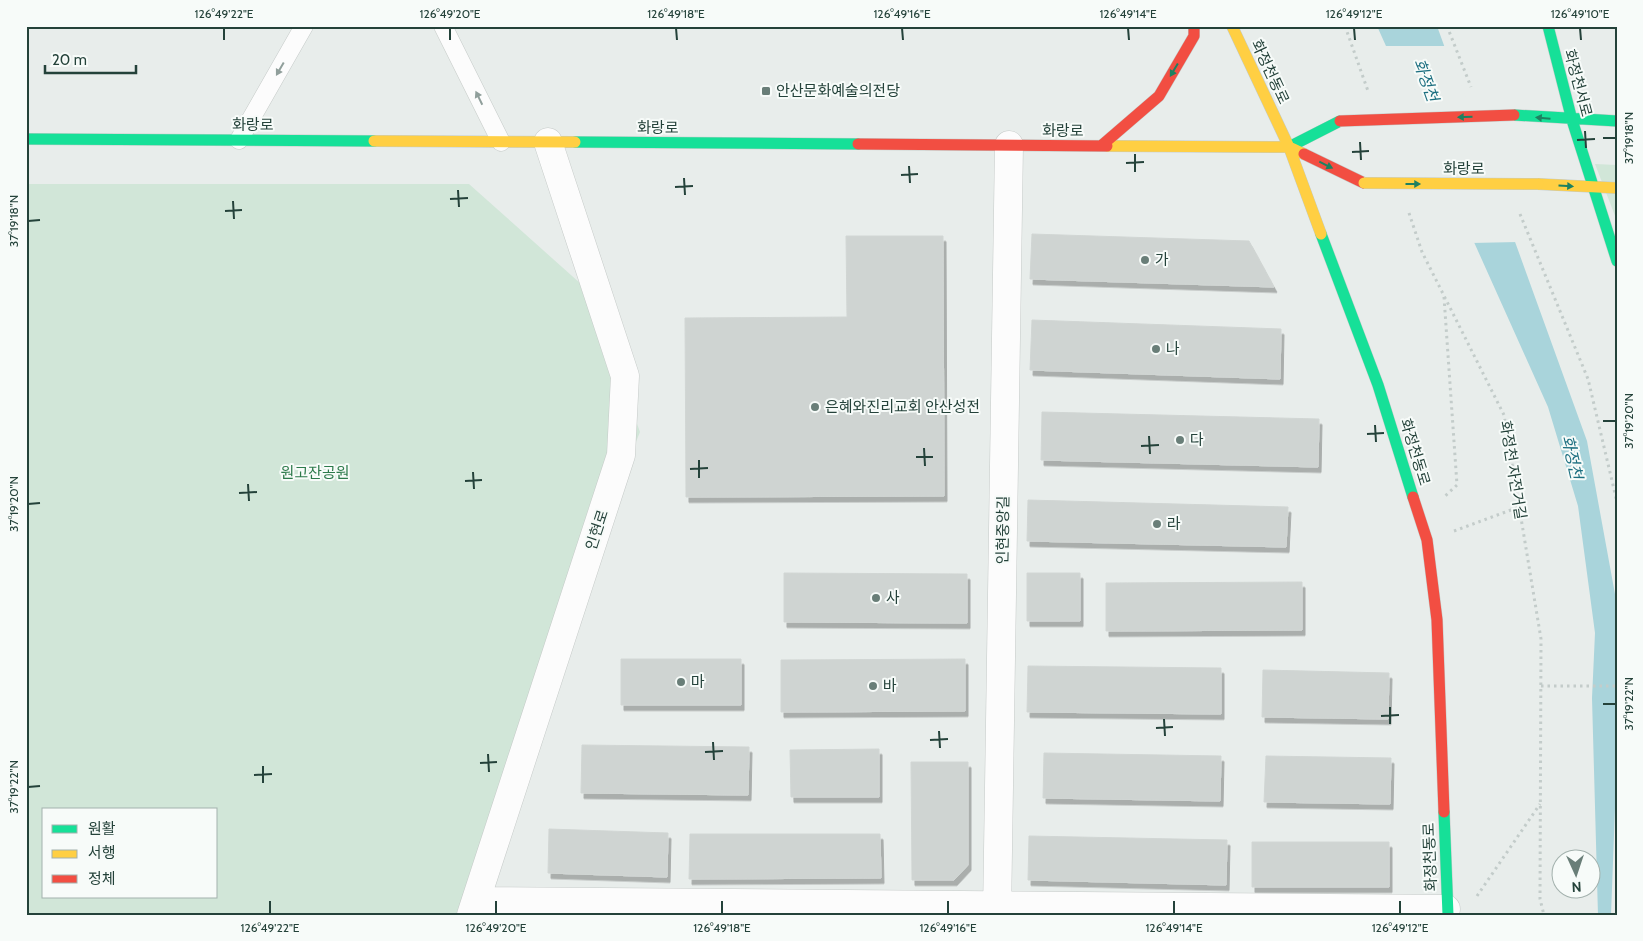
<svg xmlns="http://www.w3.org/2000/svg" width="1643" height="941" font-family="Cabin,'Noto Sans KR',sans-serif">
<defs>
<filter id="shadow"><feDropShadow dx="3" dy="5.5" stdDeviation="0" flood-color="#0004"/></filter>
</defs>
<rect width="100%" height="100%" fill="#e8edeb"/>
<!-- green -->
<path fill="#d1e6d8" fill-rule="evenodd" d="M1595,164L1617,165V221Z
M26,184H469L590,292L640,432L611,503L468,915H26ZM44,810H216V897H44Z"/>
<!-- water -->
<path fill="#a9d4db" d="M1377,26H1437L1587,441L1617,605V755L1611,915H1598L1592,698L1595,633L1578,506L1548,407Z"/>
<!-- pier -->
<path fill="#e8edeb" d="M1382,46H1447L1518,242L1471,243Z"/>
<!-- building -->
<path fill="#cfd4d2" stroke="#d1d6d4" filter="url(#shadow)" d="M1032,234L1249,241L1274,287L1030,279Z
M846,236H943L944,496L686,497L685,318L847,317Z
M1032,320L1281,329L1280,379L1030,370Z
M1042,412L1319,419L1318,467L1041,460Z
M1028,500L1288,507L1286,547L1027,541Z
M784,573L967,574V623L784,622Z
M1027,573H1080V621H1027Z
M1302,582V630L1106,631V583Z
M621,659H741V705H621Z
M965,659V711L781,712V660Z
M1028,666L1221,668V714L1027,712Z
M1263,670L1389,673L1388,719L1262,717Z
M582,745L749,747L748,795L581,793Z
M879,749V797H791L790,750Z
M1044,753L1221,756L1220,801L1043,798Z
M1266,756L1391,758L1390,804L1264,802Z
M911,762H968V865L954,880H912Z
M549,829L668,833L667,877L548,873Z
M690,834H880L881,878L689,879Z
M1029,836L1227,840L1226,885L1028,880Z
M1252,842H1389V887H1252Z"/>
<g fill="none" stroke-linecap="round" stroke-linejoin="round">
<defs>
<path id="lane" d="M443,26L501,142
M239,140L304,26"/>
<path id="street" d="M476,901L1446,909
M471,915L621,455L625,376L548,142
M997,915L1009,145"/>
<path id="fast" d="M1548,26L1572,120L1617,261
M1514,115L1617,121
M26,139L374,141
M575,142L858,144
M1289,147L1340,121
M1321,234L1378,385L1413,497
M1444,812L1448,915"/>
<path id="slow" d="M1232,26L1289,147L1321,234
M374,141L575,142
M1107,146L1289,147L1304,154
M1538,184L1617,188"/>
<path id="jam" d="M858,144L1107,146
M1101,146L1159,96L1194,36V26
M1304,154L1364,183
M1413,497L1427,540L1437,620L1444,812"/>
</defs>
<!-- lane casing -->
<use href="#lane" stroke="#c5cac8" stroke-width="19"/>
<!-- street casing -->
<use href="#street" stroke="#c5cac8" stroke-width="29"/>
<!-- fast casing -->
<use href="#fast" stroke="#c3cbc8" stroke-width="12"/>
<!-- slow casing -->
<use href="#slow" stroke="#c3cbc8" stroke-width="12"/>
<!-- jam casing -->
<use href="#jam" stroke="#c3cbc8" stroke-width="12"/>
<!-- path -->
<path stroke="#c3ccca" stroke-width="3" stroke-dasharray="2.5 4" stroke-linecap="butt" d="M1345,26L1368,91
M1447,26L1471,87
M1409,213L1422,252L1504,415L1541,639L1540,899L1544,915
M1520,214L1588,379L1617,502
M1444,297L1457,485L1444,497
M1454,531L1519,507
M1541,686H1617
M1477,896L1540,804"/>
<!-- lane -->
<use href="#lane" stroke="#fcfcfc" stroke-width="18"/>
<!-- street -->
<use href="#street" stroke="#fcfcfc" stroke-width="28"/>
<!-- fast -->
<use href="#fast" stroke="#16e098" stroke-width="11"/>
<!-- slow -->
<use href="#slow" stroke="#ffcf43" stroke-width="11"/>
<!-- jam -->
<use href="#jam" stroke="#f24e42" stroke-width="11"/>
<defs>
<path id="slow-bridge" d="M1364,183L1538,184"/>
<path id="jam-bridge" d="M1340,121L1514,115"/>
</defs>
<!-- slow-bridge casing -->
<use href="#slow-bridge" stroke="#c3cbc8" stroke-width="12" stroke-linecap="butt"/>
<!-- jam-bridge casing -->
<use href="#jam-bridge" stroke="#c3cbc8" stroke-width="12" stroke-linecap="butt"/>
<!-- slow-bridge -->
<use href="#slow-bridge" stroke="#ffcf43" stroke-width="11"/>
<!-- jam-bridge -->
<use href="#jam-bridge" stroke="#f24e42" stroke-width="11"/>
</g>
<!-- one-way arrows -->
<defs><path id="oneway-solid" d="M-6-.8H1V-3.2L6.5 0L1 3.2V.8H-6Z" transform="scale(1.25)"/></defs>
<g fill="#909f9b">
<use href="#oneway-solid" transform="translate(280 69) rotate(120)"/>
<use href="#oneway-solid" transform="translate(479 98) rotate(-116)"/>
</g>
<g fill="#1e8160">
<use href="#oneway-solid" transform="translate(1174 70) rotate(121)"/>
<use href="#oneway-solid" transform="translate(1465 117) rotate(178)"/>
<use href="#oneway-solid" transform="translate(1543 118) rotate(-175)"/>
<use href="#oneway-solid" transform="translate(1326 165) rotate(26)"/>
<use href="#oneway-solid" transform="translate(1413 184)"/>
<use href="#oneway-solid" transform="translate(1566 186) rotate(3)"/>
</g>
<!-- ticks -->
<path fill="none" stroke="#24423a" stroke-width="2" d="M224,28V40M450,28V40M676,28L677,40M902,28L903,40M1128,28L1129,40M1354,28L1355,40M1580,28L1581,40M1585,131L1586,148M1603,138H1616M1577,140L1595,139M1360,142L1361,160M1352,152L1369,151M1135,154V172M1126,163L1144,162M909,166L910,183M901,175L918,174M684,178L685,195M675,187L693,186M458,190L459,207M450,199L468,198M233,201L234,219M225,211L242,210M28,221L40,220M1603,421H1616M1375,425L1376,442M1367,434L1384,433M1149,436L1150,454M1141,446L1159,445M924,448L925,466M916,457H933M699,460V478M690,469L708,468M473,472L474,489M465,481L482,480M248,484L249,501M239,493L257,492M28,504L40,503M1603,704H1616M1390,707V724M1381,716L1399,715M1164,719L1165,736M1156,728L1173,727M939,731L940,748M930,740L948,739M713,742L714,760M705,752L723,751M488,754L489,772M480,763L497,762M263,766V783M254,775L272,774M28,787L40,786M270,901V914M496,901V914M722,901V914M948,901V914M1174,901V914M1400,901V914"/>
<!-- markers -->
<g fill="#697e78" stroke="#f7fbf9" stroke-width="2">
<rect x="761" y="86" width="10" height="10" rx="2.5"/>
<circle cx="1145" cy="260" r="5"/>
<circle cx="1156" cy="349" r="5"/>
<circle cx="815" cy="407" r="5"/>
<circle cx="1180" cy="440" r="5"/>
<circle cx="1157" cy="524" r="5"/>
<circle cx="876" cy="598" r="5"/>
<circle cx="681" cy="682" r="5"/>
<circle cx="873" cy="686" r="5"/>
</g>
<g text-anchor="middle" dominant-baseline="central" stroke-width="4" stroke-linejoin="round" paint-order="stroke">
<!-- street labels -->
<g font-size="15" fill="#24423a" stroke="#f7fbf9">
<text transform="translate(1270 72) rotate(65)">화정천동로</text>
<text transform="translate(1578 83) rotate(75)">화정천서로</text>
<text x="253" y="125">화랑로</text>
<text x="658" y="128">화랑로</text>
<text x="1063" y="131">화랑로</text>
<text x="1464" y="169">화랑로</text>
<text transform="translate(1415 452) rotate(73)">화정천동로</text>
<text transform="translate(1513 470) rotate(81)">화정천 자전거길</text>
<text transform="translate(597 530) rotate(-72)">인현로</text>
<text transform="translate(1003 530) rotate(-89)">인현중앙길</text>
<text transform="translate(1430 857) rotate(-92)">화정천동로</text>
</g>
<!-- poi labels -->
<g font-size="15" fill="#24423a" stroke="#f7fbf9" text-anchor="start">
<text x="776" y="91">안산문화예술의전당</text>
<text x="1155" y="260">가</text>
<text x="1166" y="349">나</text>
<text x="825" y="407">은혜와진리교회 안산성전</text>
<text x="1190" y="440">다</text>
<text x="1167" y="524">라</text>
<text x="886" y="598">사</text>
<text x="691" y="682">마</text>
<text x="883" y="686">바</text>
</g>
<!-- park labels -->
<g font-size="15" fill="#2d7a4b" stroke="#f7fbf9">
<text x="315" y="473">원고잔공원</text>
</g>
<!-- water labels -->
<g font-size="16" font-style="italic" fill="#1c6f80" stroke="#f7fbf9">
<text transform="translate(1426 80) rotate(70)">화정천</text>
<text transform="translate(1572 457) rotate(77)">화정천</text>
</g>
</g>
<!-- border -->
<rect width="1643" height="941" fill="none" stroke="#f7fbf9" stroke-width="55"/>
<!-- legend -->
<rect x="42" y="808" width="175" height="90" fill="#f7fbf9" stroke="#a3b1ad"/>
<rect x="52" y="825" width="25" height="8" fill="#16e098" stroke="#a3b1ad"/>
<text x="88" y="834" font-size="15" fill="#24423a">원활</text>
<rect x="52" y="850" width="25" height="8" fill="#ffcf43" stroke="#a3b1ad"/>
<text x="88" y="858" font-size="15" fill="#24423a">서행</text>
<rect x="52" y="875" width="25" height="8" fill="#f24e42" stroke="#a3b1ad"/>
<text x="88" y="884" font-size="15" fill="#24423a">정체</text>
<!-- north arrow -->
<g transform="translate(1576 874) rotate(177)"><circle r="24" fill="#f7fbf9" stroke="#a3b1ad"/>
<path d="M0-4L9 19L0 12L-9 19Z" fill="#697e78"/>
<text y="-8" font-size="14" font-weight="bold" text-anchor="middle" fill="#24423a">N</text>
</g>
<!-- scale -->
<path d="M45 65v8h91v-8" fill="none" stroke="#24423a" stroke-width="2.5"/>
<text x="52" y="65" font-size="15" fill="#24423a" stroke="#f7fbf9" stroke-width="4" paint-order="stroke">20 m</text>
<rect x="28" y="28" width="1588" height="886" fill="none" stroke="#24423a" stroke-width="2"/>
<g font-size="12" text-anchor="middle" fill="#24423a">
<text x="224" y="18">126°49'22"E</text>
<text x="450" y="18">126°49'20"E</text>
<text x="676" y="18">126°49'18"E</text>
<text x="902" y="18">126°49'16"E</text>
<text x="1128" y="18">126°49'14"E</text>
<text x="1354" y="18">126°49'12"E</text>
<text x="1580" y="18">126°49'10"E</text>
<text transform="translate(1629 138) rotate(-90)" y="4">37°19'18"N</text>
<text transform="translate(14 221) rotate(-90)" y="4">37°19'18"N</text>
<text transform="translate(1629 421) rotate(-90)" y="4">37°19'20"N</text>
<text transform="translate(14 504) rotate(-90)" y="4">37°19'20"N</text>
<text transform="translate(1629 704) rotate(-90)" y="4">37°19'22"N</text>
<text transform="translate(14 787) rotate(-90)" y="4">37°19'22"N</text>
<text x="270" y="932">126°49'22"E</text>
<text x="496" y="932">126°49'20"E</text>
<text x="722" y="932">126°49'18"E</text>
<text x="948" y="932">126°49'16"E</text>
<text x="1174" y="932">126°49'14"E</text>
<text x="1400" y="932">126°49'12"E</text>
</g>
</svg>
